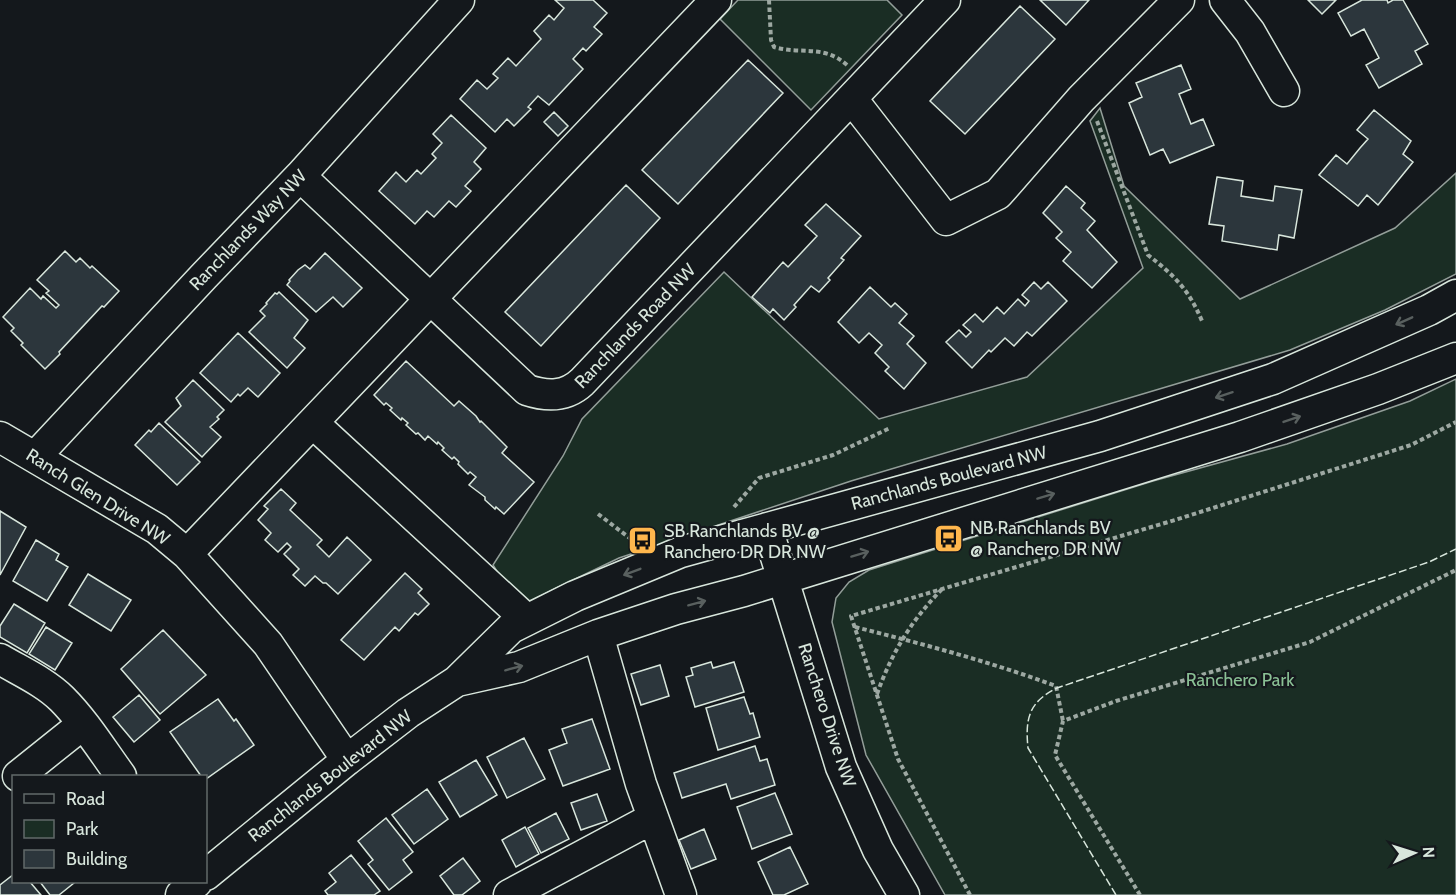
<svg xmlns="http://www.w3.org/2000/svg" width="1456" height="895" font-family="Cabin,sans-serif">
<rect width="100%" height="100%" fill="#14181c"/>
<!-- green -->
<path fill="#1a2d24" stroke="#939e99" stroke-width="1.5" d="M738,0H887L902,15L811,110L720,19Z
M1100,108L1124,186L1240,299L1395,228L1456,173V274L1385,310L1290,350L851,481L619,558L519,606L493,565L563,456L582,419L724,272L879,419L1027,377L1143,268L1090,121Z
M1456,379V895H945L866,755L832,622L836,598L849,582L869,570L1153,481L1287,444L1410,401Z"/>
<!-- building -->
<path fill="#2c363c" stroke="#d8e6dc" stroke-width="1.5" d="M555,0H593L607,13L594,27L602,34L586,51L583,48L573,59L583,69L549,105L538,96L528,107L531,109L514,126L507,119L495,132L460,99L477,80L487,89L498,78L493,74L508,58L516,66L541,39L534,31L549,15L554,20L564,8Z
M1040,0H1089L1066,25Z
M1308,0H1336L1322,14Z
M1362,0H1387L1388,3L1393,0H1403L1428,44L1415,51L1422,64L1379,88L1366,65L1379,58L1364,29L1351,36L1338,13Z
M1020,6L1055,39L965,134L930,101Z
M748,60L783,93L678,204L642,170Z
M1181,65L1191,89L1179,94L1191,124L1203,119L1214,145L1170,163L1163,149L1150,155L1129,103L1142,97L1136,83Z
M1374,110L1411,141L1403,154L1413,162L1378,205L1367,195L1358,206L1319,175L1336,155L1347,164L1360,148L1368,139L1357,130Z
M554,112L568,126L558,136L544,122Z
M451,115L486,148L474,162L481,169L465,186L471,191L456,207L449,201L434,217L427,211L415,224L379,191L396,172L406,182L417,170L421,174L436,158L432,154L442,143L433,134Z
M1217,177L1243,181L1241,196L1273,201L1275,186L1302,190L1294,238L1279,235L1277,250L1222,241L1224,226L1209,224Z
M626,185L660,218L541,346L505,312Z
M1066,186L1085,203L1081,208L1095,221L1087,230L1117,262L1092,288L1063,261L1071,252L1056,238L1062,232L1043,213Z
M826,204L861,236L841,258L844,260L828,278L830,280L819,292L811,286L794,305L796,307L784,320L773,309L770,313L752,297L783,262L788,267L817,236L805,225Z
M65,251L76,262L80,258L90,268L92,266L119,291L104,307L102,306L59,352L60,354L45,369L21,345L23,343L11,331L14,328L3,317L30,288L41,299L43,296L56,308L59,305L46,293L49,291L37,280Z
M325,253L362,288L343,307L333,297L316,312L287,285L290,281L289,280L298,270L305,265L310,269Z
M1034,282L1041,289L1048,282L1067,301L1032,336L1027,332L1014,346L1005,338L991,352L989,350L972,368L946,342L959,330L966,337L971,332L963,325L975,314L983,322L997,307L1004,314L1018,299L1025,306L1029,301L1022,295Z
M870,287L891,307L895,303L907,314L899,323L914,336L907,344L926,363L904,389L885,371L889,367L875,353L882,345L869,333L859,343L838,322Z
M279,292L308,320L294,338L305,348L287,368L249,332L265,316L260,311L267,304L266,303L275,293L277,294Z
M238,333L280,373L258,397L248,388L240,396L238,394L231,402L200,373Z
M406,361L454,406L459,401L476,416L480,422L481,421L507,447L502,453L534,482L504,514L496,507L495,509L485,500V497L469,485L476,477L470,472L468,474L458,464L459,462L454,457L452,459L442,450L444,448L438,442L437,444L428,436L425,440L418,433L416,434L406,425L408,423L402,418L401,420L390,410L392,408L386,403L384,405L374,395Z
M193,380L224,410L217,417L219,419L210,427L221,437L202,457L165,422L181,406L176,398Z
M159,423L200,462L177,485L135,445L149,430L151,432Z
M281,489L296,503L290,510L322,540L317,545L329,557L347,537L371,560L338,594L326,583H323L315,576L305,586L293,575L299,569L284,554L291,547L287,543L278,552L265,540L271,533L258,520L268,509L264,506Z
M0,511L26,527L0,575Z
M36,540L59,554L56,560L68,567L47,601L13,581Z
M405,573L422,589L418,593L429,604L418,615L415,613L399,631L395,627L364,660L341,640Z
M88,574L131,600L111,631L69,605Z
M14,604L45,623L27,653L0,637V626Z
M46,627L72,643L55,670L29,654Z
M163,630L206,675L160,714L121,669Z
M711,662L713,668L734,662L744,692L695,707L686,677L693,675L691,668Z
M660,665L669,696L641,705L631,674Z
M139,695L160,720L134,742L113,717Z
M744,697L750,714L753,713L760,737L718,750L706,708Z
M218,699L234,721L236,719L254,745L206,779V776H201L170,732Z
M592,719L610,769L563,786L549,750L567,743L562,729Z
M524,738L545,779L507,798L487,757Z
M755,746L760,761L767,759L775,785L731,799L726,784L682,798L674,773Z
M476,760L497,795L460,817L439,782Z
M427,789L448,819L414,844L392,815Z
M775,793L792,834L752,849L737,807Z
M597,794L607,821L581,830L571,803Z
M556,813L569,839L541,853L528,828Z
M386,818L413,852L403,860L412,872L389,890L368,864L373,860L358,841Z
M525,827L539,854L516,867L502,840Z
M704,829L716,859L691,869L679,840Z
M790,847L808,884L784,895H773L758,862Z
M351,855L380,891L374,895H328L325,891L336,882L329,873Z
M463,858L480,881L462,895H454L440,876Z
M14,874V882H30L41,895H0V885Z
M40,882H73L74,883L59,895H50Z"/>
<g fill="none" stroke-linecap="round" stroke-linejoin="round">
<defs>
<path id="minor" d="M1225,0L1250,32L1284,91
M852,99L946,220L998,194L1081,99L1179,0
M300,176L527,390C548,397 566,397 582,382L945,0
M313,423L527,620
M0,437L157,529L187,554L268,644L347,760
M35,457L204,276L300,176L459,0
M767,528L841,767L878,850L904,895
M187,554L716,0
M598,635L641,784L681,895
M0,659C20,671 45,682 62,699C85,722 102,750 121,776
M457,681L519,667L598,635L676,609L744,591L1240,437L1378,389L1456,358
M18,776L83,724
M206,875L347,760L408,713L457,681L511,628L575,596L681,552L1100,436L1273,379L1429,310L1456,295
M181,895L197,882
M509,895L653,818"/>
</defs>
<!-- minor casing -->
<use href="#minor" stroke="#d8e6dc" stroke-width="33"/>
<!-- path -->
<path stroke="#9da8a2" stroke-width="4" stroke-dasharray="4.5 3" stroke-linecap="butt" d="M769,0L771,40L774,47C802,55 823,44 847,65
M1097,121L1148,255C1175,276 1189,290 1202,321
M734,507L759,478L833,455L890,428
M598,514L635,542
M855,627C923,644 991,662 1056,686L1063,721
M877,694C892,652 911,621 942,589
M970,895L898,759L851,616L1175,520L1411,445L1456,422
M1140,895L1055,755L1063,721L1116,701L1310,642L1456,570"/>
<!-- minor -->
<use href="#minor" stroke="#14181c" stroke-width="30"/>
<!-- fence -->
<path stroke="#d8e6dc" stroke-width="1.5" stroke-dasharray="8 3" stroke-linecap="butt" d="M1116,895L1028,748C1025,718 1029,702 1057,688L1429,562L1456,549"/>
</g>
<!-- one-way arrows -->
<defs><path id="oneway-shaft" d="M-6 0H5M1.5-3L5.5 0L1.5 3" fill="none" stroke-width="1.6" stroke-linecap="round" stroke-linejoin="round" transform="scale(1.5)"/></defs>
<g stroke="#59605f">
<use href="#oneway-shaft" transform="translate(1404 321) rotate(156)"/>
<use href="#oneway-shaft" transform="translate(1224 395) rotate(162)"/>
<use href="#oneway-shaft" transform="translate(1292 419) rotate(-19)"/>
<use href="#oneway-shaft" transform="translate(1046 496) rotate(-17)"/>
<use href="#oneway-shaft" transform="translate(860 554) rotate(-17)"/>
<use href="#oneway-shaft" transform="translate(632 572) rotate(159)"/>
<use href="#oneway-shaft" transform="translate(697 603) rotate(-15)"/>
<use href="#oneway-shaft" transform="translate(514 668) rotate(-15)"/>
</g>
<!-- icons -->
<defs>
<symbol id="bus-square" viewBox="-11 -11 22 22"><rect x="-9" y="-9" width="18" height="18" rx="4" fill="#ffb74d" stroke="#14181c"/><path d="M-5-6H5V4H4V6H2V4H-2V6H-4V4H-5ZM-3.5-4V0h7V-4ZM-3.5 1.2v1.5H-2V1.2ZM2 1.2v1.5H3.5V1.2Z" fill="#111"/></symbol>
</defs>
<g fill-rule="evenodd">
<use href="#bus-square" x="932" y="522" width="33" height="33"/>
<use href="#bus-square" x="626" y="524" width="33" height="33"/>
</g>
<g text-anchor="middle" dominant-baseline="central" stroke-width="4.5" stroke-linejoin="round" paint-order="stroke">
<!-- street labels -->
<g font-size="18" fill="#d8e6dc" stroke="#14181c">
<text transform="translate(248 230) rotate(-46)">Ranchlands Way NW</text>
<text transform="translate(635 326) rotate(-46)">Ranchlands Road NW</text>
<text transform="translate(949 478) rotate(-15)">Ranchlands Boulevard NW</text>
<text transform="translate(98 497) rotate(32)">Ranch Glen Drive NW</text>
<text transform="translate(827 715) rotate(72)">Ranchero Drive NW</text>
<text transform="translate(330 776) rotate(-38)">Ranchlands Boulevard NW</text>
</g>
<!-- poi labels -->
<g font-size="18" fill="#d8e6dc" stroke="#14181c" text-anchor="start">
<text x="970" y="528">NB Ranchlands BV<tspan x="970" dy="21">@ Ranchero DR NW</tspan></text>
<text x="664" y="531">SB Ranchlands BV @<tspan x="664" dy="21">Ranchero DR DR NW</tspan></text>
</g>
<!-- park labels -->
<g font-size="18" fill="#8ac095" stroke="#14181c">
<text x="1240" y="680">Ranchero Park</text>
</g>
</g>
<!-- legend -->
<rect x="12" y="775" width="195" height="108" fill="#14181c" stroke="#626a69" stroke-width="1.5"/>
<rect x="24" y="794" width="30" height="9" fill="#14181c" stroke="#626a69" stroke-width="1.5"/>
<text x="66" y="805" font-size="18" fill="#d8e6dc">Road</text>
<rect x="24" y="820" width="30" height="18" fill="#1a2d24" stroke="#626a69" stroke-width="1.5"/>
<text x="66" y="835" font-size="18" fill="#d8e6dc">Park</text>
<rect x="24" y="850" width="30" height="18" fill="#2c363c" stroke="#626a69" stroke-width="1.5"/>
<text x="66" y="865" font-size="18" fill="#d8e6dc">Building</text>
<!-- north arrow -->
<g transform="translate(1414 853) rotate(87)" stroke="#14181c" stroke-width="4.5" paint-order="stroke">
<path d="M0-4.5L10 22L0 15L-10 22Z" fill="#d8e6dc"/>
<text y="-9" font-size="16" font-weight="bold" text-anchor="middle" fill="#d8e6dc">N</text>
</g>
</svg>
